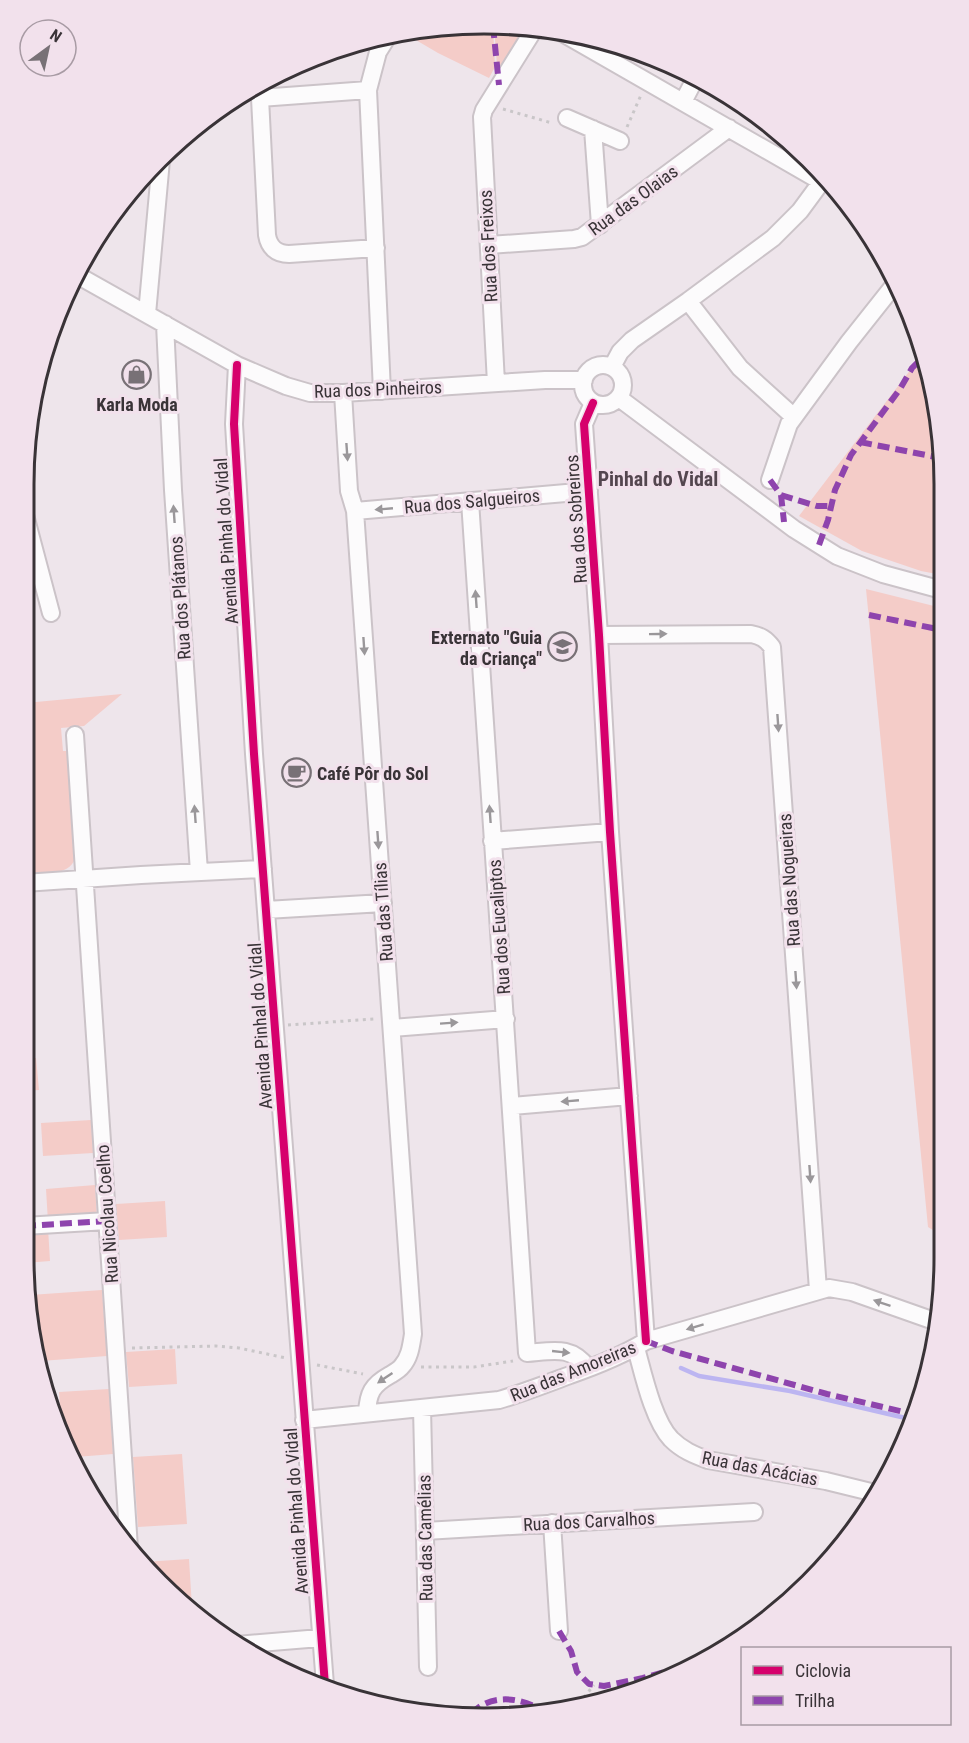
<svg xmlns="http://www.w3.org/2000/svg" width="969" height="1743" font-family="'Roboto Condensed',sans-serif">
<rect width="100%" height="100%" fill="#eee5eb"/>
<!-- green -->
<path fill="#f4ccc8" d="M455,25L493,26L495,67L489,78L438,53L404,33H410L427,37L433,33L436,28Z
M494,26L523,27L521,37L500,70L497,66Z
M924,352L941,425L942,575L921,571L862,551L799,516Z
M866,589L942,608L944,1237L928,1227Z
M122,694L84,726L61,728L63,751H70L75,859C68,877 41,873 24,874L25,703Z
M24,1058H36L39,1090L24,1091Z
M91,1120L93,1153L43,1156L41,1123Z
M95,1185L97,1218L48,1222L46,1189Z
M165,1201L167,1237L119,1240L116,1204Z
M48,1228L50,1261L25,1263L24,1230Z
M102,1290L107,1356L41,1361L30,1295Z
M175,1349L177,1384L129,1387L126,1352Z
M109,1389L113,1454L76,1457L62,1432L59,1392Z
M182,1454L187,1524L138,1527L133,1457Z
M189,1559L192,1607L144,1562Z"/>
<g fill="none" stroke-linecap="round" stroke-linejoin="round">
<!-- stream -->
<path stroke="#bcb5f1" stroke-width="4.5" d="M681,1368L699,1376L790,1391L914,1420"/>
<defs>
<path id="minor" d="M559,31L822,182
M261,84L260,98L267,235C269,247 276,254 289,254L376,248
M260,98L368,90
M683,102L696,77
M567,118L620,141
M593,129L600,225
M489,245L574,239L582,237L729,128
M77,275L237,365L286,386L310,393H343L545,380H584
M688,301L740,368L794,417
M147,314L161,160
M165,324L173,490L199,872
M583 385a20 20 0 1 1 40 0a20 20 0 1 1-40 0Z
M237,365L234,424L254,754L325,1685
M612,367L620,352L632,340L688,301L773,238L800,211L825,177
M496,383L482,117L484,110L535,28
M382,391L368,90L378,52L388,36
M343,393L349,491L355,511L413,1334C411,1346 410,1357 402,1366C399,1370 395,1372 390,1375C372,1385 368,1393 367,1413
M619,398L794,529L837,556L883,574L942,590
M593,403L584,424L599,635L610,832L646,1341
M770,480L789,424L849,342L895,284
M470,501C488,785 510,1069 527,1353C553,1351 571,1345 588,1368
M355,511L589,491
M25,515L51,613
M599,635L751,634C761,636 766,639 772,647L818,1290
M75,735L129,1548
M492,841L610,832
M24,883L141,875L263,869
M266,910L383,903
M392,1028L506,1019
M512,1106L629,1096
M24,1226L107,1221
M636,1348C643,1373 653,1420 671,1439C682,1450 694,1455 708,1460L826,1481L879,1494
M422,1408L428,1667
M304,1420L499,1400C523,1393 546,1384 570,1375C596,1366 623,1355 646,1341L829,1288L852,1292L937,1322
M552,1523L559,1631
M425,1531L754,1512
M237,1645L320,1638"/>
</defs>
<!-- minor casing -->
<use href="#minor" stroke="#cbc3c8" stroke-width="20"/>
<!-- path -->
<path stroke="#c9c6c8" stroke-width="3" stroke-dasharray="3 4.5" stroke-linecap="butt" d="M503,109L552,123
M627,127L641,95
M288,1025L374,1019
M132,1348L216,1346L239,1348L286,1358
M317,1365L363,1374
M421,1367H474L513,1361
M579,1703L594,1685"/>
<!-- minor -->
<use href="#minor" stroke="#fcfbfc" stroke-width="16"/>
<!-- quiet -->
<path stroke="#8e44ad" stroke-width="6" stroke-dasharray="12 6" stroke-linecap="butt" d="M493,26L499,85
M860,442L941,458
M770,480L781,495L784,522
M781,495L817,506H830
M819,545L828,520L835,490L851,455L900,389L912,368L925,355
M869,615L942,630
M24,1226L107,1221
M646,1341L672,1351L827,1394L917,1415
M559,1631L571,1651L577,1672L589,1684L604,1686L643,1678L693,1664
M471,1714C490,1693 521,1697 543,1711"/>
<defs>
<path id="cycleway" d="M237,365L234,424L254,754L325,1685
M593,403L584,424L599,635L610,832L646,1341"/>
</defs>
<!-- cycleway casing -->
<use href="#cycleway" stroke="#f2e1ec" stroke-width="11"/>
<!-- cycleway -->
<use href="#cycleway" stroke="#d6006c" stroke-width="8"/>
</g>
<!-- one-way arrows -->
<defs><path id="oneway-solid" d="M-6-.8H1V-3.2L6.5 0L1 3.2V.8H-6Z" transform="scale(1.5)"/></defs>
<g fill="#9a979a">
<use href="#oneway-solid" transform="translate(347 452) rotate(86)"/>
<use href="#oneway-solid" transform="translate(384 509) rotate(175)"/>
<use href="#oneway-solid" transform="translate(174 514) rotate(-94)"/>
<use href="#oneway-solid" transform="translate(476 599) rotate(-94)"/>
<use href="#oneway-solid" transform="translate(658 634) rotate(-1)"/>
<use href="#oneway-solid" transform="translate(364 646) rotate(86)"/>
<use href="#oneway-solid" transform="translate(778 723) rotate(86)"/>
<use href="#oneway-solid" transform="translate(195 814) rotate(-94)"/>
<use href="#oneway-solid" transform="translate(490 814) rotate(-94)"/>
<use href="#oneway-solid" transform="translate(378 840) rotate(86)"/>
<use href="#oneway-solid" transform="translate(796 980) rotate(86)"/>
<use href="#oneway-solid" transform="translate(449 1023) rotate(-4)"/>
<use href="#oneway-solid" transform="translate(570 1101) rotate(175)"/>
<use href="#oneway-solid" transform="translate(810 1174) rotate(86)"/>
<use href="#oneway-solid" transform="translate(882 1303) rotate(-161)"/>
<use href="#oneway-solid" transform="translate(695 1327) rotate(163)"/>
<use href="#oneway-solid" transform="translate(561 1352) rotate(6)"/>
<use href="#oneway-solid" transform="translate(385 1378) rotate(146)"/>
</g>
<!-- icons -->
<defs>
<symbol id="shop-ring" viewBox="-11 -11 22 22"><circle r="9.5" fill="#f2e1ec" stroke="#787176" stroke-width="1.5"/><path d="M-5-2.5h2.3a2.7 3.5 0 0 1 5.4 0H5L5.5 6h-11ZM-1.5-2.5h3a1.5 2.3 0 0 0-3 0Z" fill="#787176"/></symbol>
<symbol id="school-ring" viewBox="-11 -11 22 22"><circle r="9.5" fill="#f2e1ec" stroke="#787176" stroke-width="1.5"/><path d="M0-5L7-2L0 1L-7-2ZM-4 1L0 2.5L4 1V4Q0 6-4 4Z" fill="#787176"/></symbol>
<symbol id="cafe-ring" viewBox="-11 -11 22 22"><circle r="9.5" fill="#f2e1ec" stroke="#787176" stroke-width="1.5"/><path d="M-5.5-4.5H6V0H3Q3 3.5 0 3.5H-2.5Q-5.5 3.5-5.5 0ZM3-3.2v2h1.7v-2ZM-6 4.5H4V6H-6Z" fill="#787176"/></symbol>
</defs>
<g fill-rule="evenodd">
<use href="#shop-ring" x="120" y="358" width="33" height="33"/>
<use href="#school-ring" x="546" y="630" width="33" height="33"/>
<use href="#cafe-ring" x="280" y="756" width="33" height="33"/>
</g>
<g text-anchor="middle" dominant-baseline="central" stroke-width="6" stroke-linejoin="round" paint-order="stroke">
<!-- street labels -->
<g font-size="18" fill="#393337" stroke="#f2e1ec">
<text transform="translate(633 200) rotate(-36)">Rua das Olaias</text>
<text transform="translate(488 246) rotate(-93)">Rua dos Freixos</text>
<text transform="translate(378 389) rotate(-2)">Rua dos Pinheiros</text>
<text transform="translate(472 501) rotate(-5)">Rua dos Salgueiros</text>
<text transform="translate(576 519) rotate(-94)">Rua dos Sobreiros</text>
<text transform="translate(226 541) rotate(-94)">Avenida Pinhal do Vidal</text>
<text transform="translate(180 598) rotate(-94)">Rua dos Plátanos</text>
<text transform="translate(789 880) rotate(-94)">Rua das Nogueiras</text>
<text transform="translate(383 912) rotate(-94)">Rua das Tílias</text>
<text transform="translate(499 927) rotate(-94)">Rua dos Eucaliptos</text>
<text transform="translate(260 1026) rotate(-94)">Avenida Pinhal do Vidal</text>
<text transform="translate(107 1214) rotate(-94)">Rua Nicolau Coelho</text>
<text transform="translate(573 1371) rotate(-22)">Rua das Amoreiras</text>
<text transform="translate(760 1468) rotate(11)">Rua das Acácias</text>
<text transform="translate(296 1511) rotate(-94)">Avenida Pinhal do Vidal</text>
<text transform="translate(589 1521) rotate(-3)">Rua dos Carvalhos</text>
<text transform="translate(425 1538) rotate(-91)">Rua das Camélias</text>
</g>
<!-- poi labels -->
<g font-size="18" font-weight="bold" fill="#393337" stroke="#f2e1ec">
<text x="137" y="404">Karla Moda</text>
<text x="542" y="637" text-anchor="end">Externato "Guia<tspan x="542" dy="21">da Criança"</tspan></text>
<text x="317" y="773" text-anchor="start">Café Pôr do Sol</text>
</g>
<!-- neighbourhood labels -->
<g font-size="20" font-weight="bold" fill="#54464f" stroke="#f2e1ec">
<text x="658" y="479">Pinhal do Vidal</text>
</g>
</g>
<!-- crop -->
<path d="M0 0H969V1743H0ZM484 34H484A450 450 0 0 1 934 484V1258A450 450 0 0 1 484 1708H484A450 450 0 0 1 34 1258V484A450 450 0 0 1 484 34Z" fill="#f2e1ec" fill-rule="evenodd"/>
<path fill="none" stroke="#393337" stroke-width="3" d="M484 34H484A450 450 0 0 1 934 484V1258A450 450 0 0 1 484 1708H484A450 450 0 0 1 34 1258V484A450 450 0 0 1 484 34Z"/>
<!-- legend -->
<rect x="741" y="1647" width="210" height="78" fill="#f2e1ec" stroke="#a89ba4" stroke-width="1.5"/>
<rect x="753" y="1666" width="30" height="9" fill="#d6006c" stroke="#a89ba4" stroke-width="1.5"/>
<text x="795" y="1677" font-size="18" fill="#393337">Ciclovia</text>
<rect x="753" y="1696" width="30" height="9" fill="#8e44ad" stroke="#a89ba4" stroke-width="1.5"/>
<text x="795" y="1707" font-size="18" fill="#393337">Trilha</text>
<!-- north arrow -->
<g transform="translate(48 48) rotate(33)"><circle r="28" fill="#f2e1ec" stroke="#a89ba4" stroke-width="1.5"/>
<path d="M0-4.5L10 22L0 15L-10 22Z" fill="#787176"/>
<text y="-9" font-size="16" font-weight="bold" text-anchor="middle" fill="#393337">N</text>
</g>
</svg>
